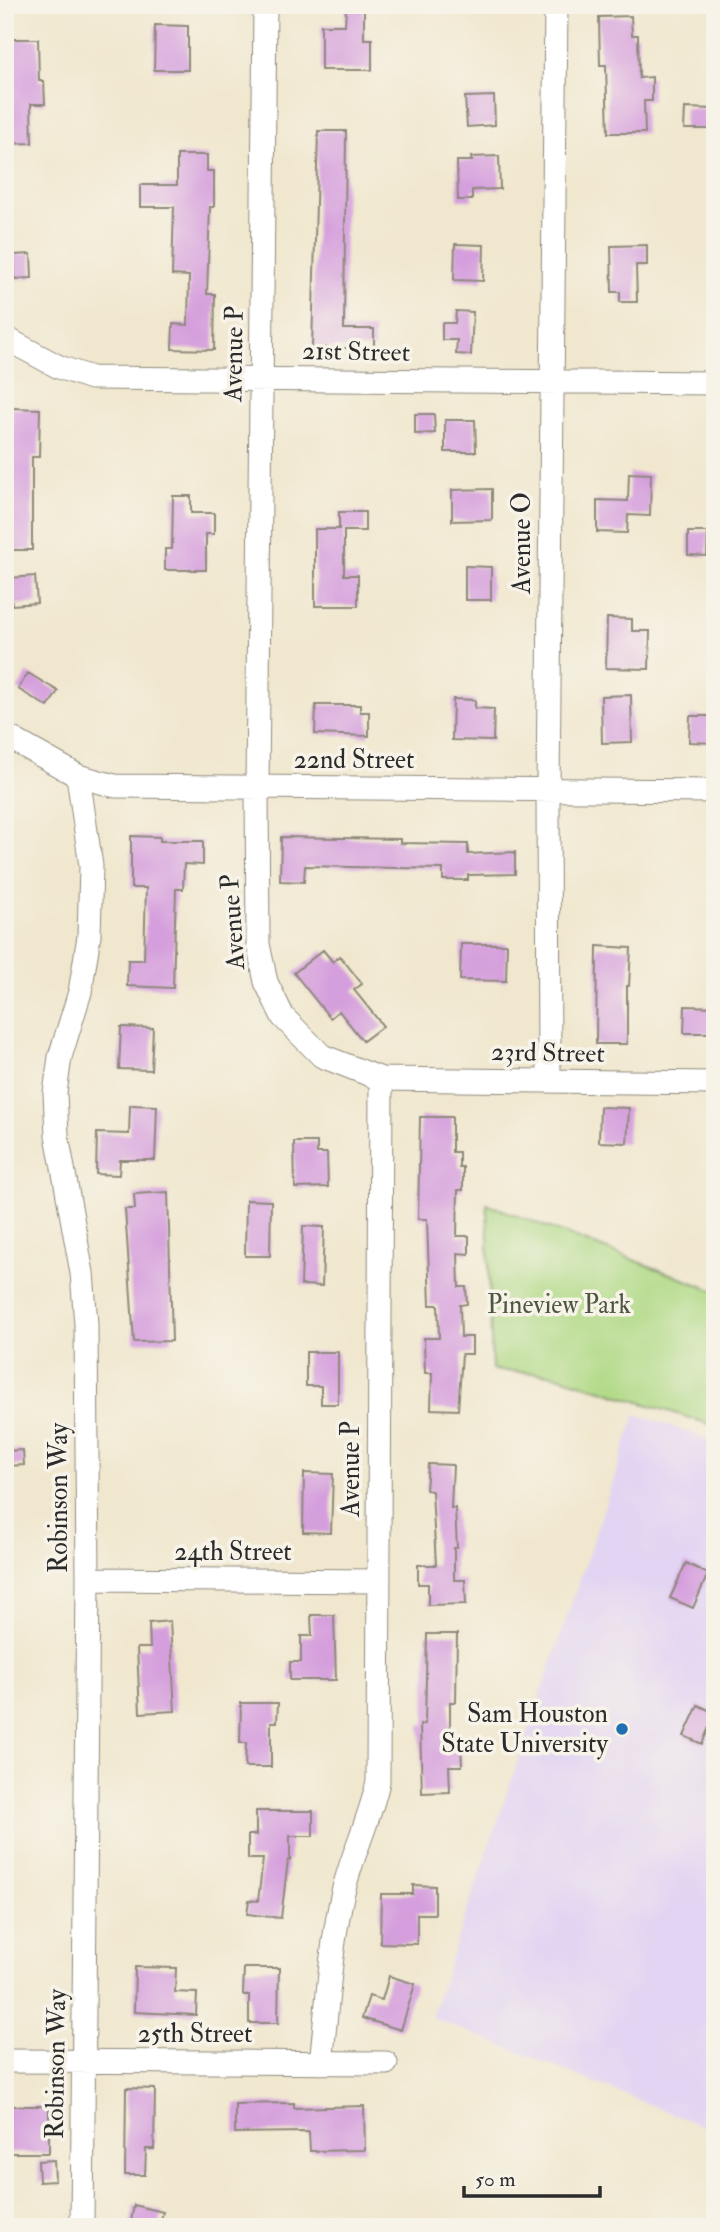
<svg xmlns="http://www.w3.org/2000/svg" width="720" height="2232" font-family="'IM FELL Double Pica',serif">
<rect width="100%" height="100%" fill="#f7f3e8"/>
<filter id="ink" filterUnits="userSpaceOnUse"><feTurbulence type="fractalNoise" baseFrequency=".0143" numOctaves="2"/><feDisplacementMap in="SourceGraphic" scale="14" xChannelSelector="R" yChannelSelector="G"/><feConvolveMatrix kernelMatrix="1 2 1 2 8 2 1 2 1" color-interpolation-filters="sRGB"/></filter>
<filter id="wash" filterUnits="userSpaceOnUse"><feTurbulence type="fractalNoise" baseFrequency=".00686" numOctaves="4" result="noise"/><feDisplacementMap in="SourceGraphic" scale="28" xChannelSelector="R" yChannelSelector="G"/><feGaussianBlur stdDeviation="1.57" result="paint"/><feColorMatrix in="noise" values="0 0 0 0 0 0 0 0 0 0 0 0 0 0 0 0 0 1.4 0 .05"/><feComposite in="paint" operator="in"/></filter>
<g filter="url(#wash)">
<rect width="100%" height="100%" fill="#f0e7ce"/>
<!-- built -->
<path fill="#e2d4f3" d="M636,1414L715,1442V2131L431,2017Z"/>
<!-- green -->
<path fill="#afd984" stroke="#6d8258" stroke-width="2" d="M487,1204L715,1291V1426L551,1374L492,1370Z"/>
<g id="blocks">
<!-- building -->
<path fill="#d59fdd" d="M346,8H364V39H372V70H321V25H345Z
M631,16L632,35H638L639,78L652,77V101H644L645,133H608L606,65H600L599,17Z
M155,25L188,26V70H154Z
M5,39H38L39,81H44L45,104H31L32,143L5,144Z
M494,96L495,125L467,127L465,97Z
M685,108L715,109V129H684Z
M318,131H346L344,329H374V348H312Z
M177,155H207V171H214V207H210L207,294H215L214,350L172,349L173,324L188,325L189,276L172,275L174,207H140V185H177Z
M499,156L500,189L472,190V200H458L457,161H472L471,157Z
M455,244L484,245L483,281L454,280Z
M647,245V265H636L637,302H620V292H612L611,246Z
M31,254L32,278L15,279L14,255Z
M456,311L473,312L471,355L456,354L457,340H442V323H455Z
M12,408L40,409L39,457H32V550H5V483H10Z
M415,414H434L435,433L415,434Z
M445,420H475L476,452H445Z
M629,473L651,474L650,516L628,515L627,533L597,532V500L628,501Z
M492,489V520L452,521V490Z
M173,496H191V513H214V534H206V570H165V549H172Z
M339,512H365V531H344V575H358V606H315V529H339Z
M688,532H708L707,556L688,555Z
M465,566L491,567V600H465Z
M35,576L37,603L12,605L9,578Z
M607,618L632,619V631H650L649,669L606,668Z
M28,673L58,691L48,707L18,689Z
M631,695L632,742L602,743L601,696Z
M453,699L475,700V708L494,709L493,741L452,740Z
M316,705H360V712H369V736L315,734Z
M690,716H715V743L689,742Z
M131,836L160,837V841H203V865L184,864L183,889H176L173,988L127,986L128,960H144L146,888H131Z
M281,837L400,839V843L468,844V854L515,852V874L468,875V880H443V869L305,866L304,882L280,881Z
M461,944H507L506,981L460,980Z
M597,946L631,948L629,986H627V1044H596Z
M323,950L333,962L340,956L362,984L354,990L383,1026L363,1041L339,1011L330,1018L294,973Z
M685,1006L715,1007V1033H684Z
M121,1027L153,1028L151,1070L119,1069Z
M130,1105L157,1106L155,1160H120L119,1175L96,1174L97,1133L129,1134Z
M600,1107L629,1108L627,1143L599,1142Z
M420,1117H452V1152H459V1167H463V1190H458L457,1236H469V1254L458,1253L459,1287H466L467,1304L460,1305L461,1337H472V1354H462L458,1410L431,1409L432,1373H425L424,1338H439L438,1305H430L427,1219H418Z
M294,1142H317V1153H327L328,1187L295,1188Z
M168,1192L172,1341L134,1342L125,1209H135L134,1194Z
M246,1200L271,1201L270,1256H245Z
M303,1226L324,1227L322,1286L301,1285Z
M306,1352H338V1404H321V1386H306Z
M23,1450L24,1465L5,1466V1451Z
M428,1464L453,1465L451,1508H455L457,1548H454V1580H465L466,1604L428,1605V1584H418V1565H436L432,1491L426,1490Z
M304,1473L333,1474L331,1533L303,1532Z
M686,1563L708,1574L693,1608L670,1598Z
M311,1615H334L336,1680H290V1662H301V1636H312Z
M170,1621L175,1711L140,1713L137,1648H150L149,1623Z
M427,1634H457L456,1702H450V1743H461L462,1766H449L450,1792L422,1793L420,1725L425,1724Z
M241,1703H278L277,1722H271V1767H245L246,1743H240Z
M698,1705L715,1713L702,1744L684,1736Z
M256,1811H313V1836H290V1860H288L281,1918L247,1914L249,1900L258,1901L263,1859H248V1835H256Z
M413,1885L435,1886V1914H417V1944L380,1943L381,1894H413Z
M135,1967L176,1968L175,1992L197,1993L196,2015L134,2012Z
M244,1968H279L278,2023H249V1995H243Z
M389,1976L415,1984L401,2030L362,2018L369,1996L382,2000Z
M126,2088L155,2089L154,2149H146L145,2175H125Z
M294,2103V2108L364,2106L365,2150L310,2151L309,2132L235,2133V2104Z
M5,2106H49V2153H5Z
M54,2160L55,2181L39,2182L38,2161Z
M134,2205L163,2212L159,2227H130Z"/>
</g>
</g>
<g filter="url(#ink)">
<use href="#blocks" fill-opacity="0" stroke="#8e897c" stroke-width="2"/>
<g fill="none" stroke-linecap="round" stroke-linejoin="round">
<defs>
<path id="minor" d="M265,5L257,788L258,944L266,982L283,1017L322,1056L381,1079L715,1083
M5,338L59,367L91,378L715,383
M5,735L78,776L115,786L715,791
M78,776L91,866L89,936L80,992L60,1057L55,1093L57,1135L82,1273L86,1324L88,1579L82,2227
M549,1081L548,789L556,5
M88,1579L379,1581
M5,2061L386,2063
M321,2063C327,2009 330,1954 341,1901C349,1860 369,1823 378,1782L381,1079"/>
</defs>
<!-- minor casing -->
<use href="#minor" stroke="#8e897c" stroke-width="25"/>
<!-- minor -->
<use href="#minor" stroke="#fff" stroke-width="23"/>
</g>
</g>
<!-- markers -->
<circle fill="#1f6fb2" stroke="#f7f3e8" stroke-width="2.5" cx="622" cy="1729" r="7"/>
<g text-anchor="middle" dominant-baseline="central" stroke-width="7" stroke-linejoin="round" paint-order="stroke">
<!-- street labels -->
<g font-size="26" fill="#2b2b2b" stroke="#f7f3e8">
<text transform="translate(356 352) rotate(1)">21st Street</text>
<text transform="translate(234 354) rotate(-89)">Avenue P</text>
<text transform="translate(522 543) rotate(-90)">Avenue O</text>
<text x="354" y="760">22nd Street</text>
<text transform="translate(233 922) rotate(-94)">Avenue P</text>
<text transform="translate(548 1053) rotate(1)">23rd Street</text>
<text transform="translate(351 1469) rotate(-90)">Avenue P</text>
<text transform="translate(59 1498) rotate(-90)">Robinson Way</text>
<text x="233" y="1552">24th Street</text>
<text x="195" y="2034">25th Street</text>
<text transform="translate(56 2064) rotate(-89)">Robinson Way</text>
</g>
<!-- park labels -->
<g font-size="26" fill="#4c5641" stroke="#f7f3e8">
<text x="559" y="1305">Pineview Park</text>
</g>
<!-- poi labels -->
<g font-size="26" fill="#2b2b2b" stroke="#f7f3e8" text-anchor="end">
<text x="608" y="1714">Sam Houston<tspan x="608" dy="30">State University</tspan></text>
</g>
</g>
<!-- margin -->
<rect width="720" height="2232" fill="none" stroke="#f7f3e8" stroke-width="28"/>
<!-- scale -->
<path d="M464 2186v10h136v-10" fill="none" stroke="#2b2b2b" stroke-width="3.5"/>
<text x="475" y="2186" font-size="21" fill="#2b2b2b" stroke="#f7f3e8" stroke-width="5" paint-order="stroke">50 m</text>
</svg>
